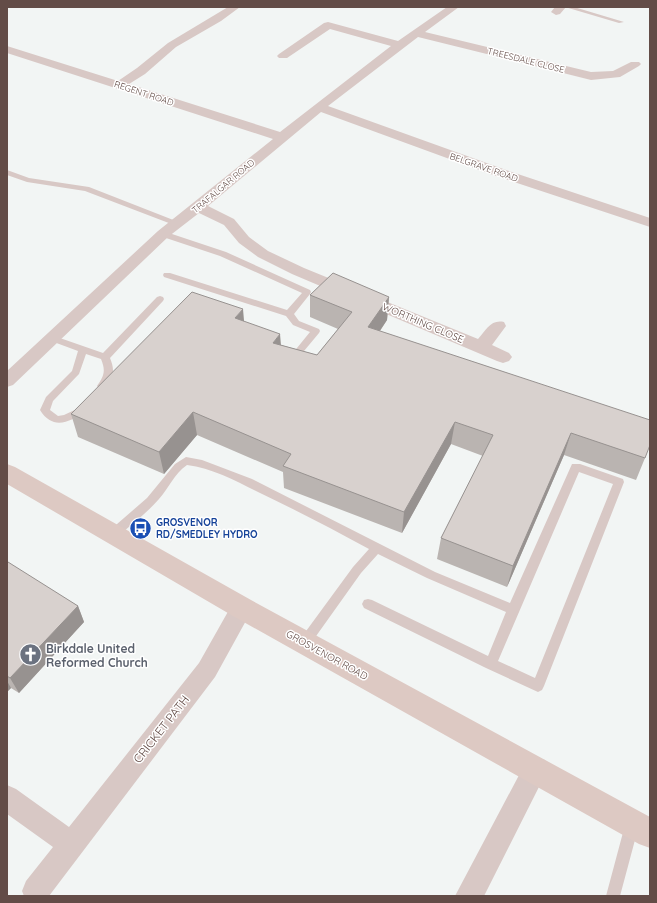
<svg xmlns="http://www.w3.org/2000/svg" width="657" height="903" font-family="Quicksand,sans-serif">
<rect width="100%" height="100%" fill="#f2f5f4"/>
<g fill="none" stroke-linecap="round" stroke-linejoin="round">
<!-- lane -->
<path fill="#d8c8c5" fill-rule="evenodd" d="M565,7H574L624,22L619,23Z
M7,170L29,178L89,187L181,223L177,225H174L85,191L27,182L7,175Z
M160,232H166L226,252L310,290L311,292L310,294L294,314L299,321L319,329L320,331L319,333L294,363H288L286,361L288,359L310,332L293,325L286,316L164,277L163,275L164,273H170L287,310L302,293L220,256L160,236Z
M160,296L163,297L164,299L163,301L110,358C115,370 114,377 105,388H99L97,386C104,376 106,371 101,359L86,354L79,374L53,401L50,410L58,416L64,415L83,406L88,409L86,411C70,422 53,431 40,410L46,397L72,371L78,351L51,341L50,339L51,337H57L103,353L157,297Z
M186,457L202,460L252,479L435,572L510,603L572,464H580L623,479L624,482L544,686L542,690L538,692L486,668L364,608L362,604L364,600L368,599L372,600L488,656L506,612L427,578L378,554L361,573L309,646L305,647L301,646L299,642L301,638L353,567L369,549C332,529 296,510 258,492C236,481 212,468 187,465C174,474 169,488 159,499C147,513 131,525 117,537L113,538L109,537L108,534L109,531L147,498L175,464ZM579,472L613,484L535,678L498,661Z
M632,818L637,820L639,825L620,896H606L625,825L627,820Z"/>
<!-- street -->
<path fill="#d8c8c5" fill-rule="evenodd" d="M228,7H240L221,21L176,47L145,74L129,84L280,132L391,46L330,29L287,58H279L277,56L279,54L324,23L328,22L398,41L447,7H459L425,32L591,72L613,71L631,62H639L641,64L639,66L620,77L591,80L418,37L328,106L506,170L650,218V227L496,176L321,112L208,206L234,219L249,237L268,251L304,268L478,339C486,330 491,319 504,322L506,326L492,345L509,353L512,357L509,361L503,363L497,361L292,274L258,257L239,243L224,225L199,213L168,237L13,385L7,387V371L158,231L273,139L7,53V46L118,81L137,68L168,43Z
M555,7H566L560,14L556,15L551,12Z
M242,598L250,601L253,608L215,677L49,896H24L22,891L26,881L53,847L7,814V785L16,789L69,827L199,663L234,601Z
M536,757L545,760L548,769L484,896H455L527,760Z"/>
<!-- secondary -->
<path fill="#ddc9c3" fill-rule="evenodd" d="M7,464L15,467L251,600L650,817V848L639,844L233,616L7,484Z"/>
</g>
<!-- wall -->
<path fill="#bab4b1" d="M310,295L389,297L387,320L380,331L645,458L636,480L564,455L507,587L437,559L441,538L483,456L451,444L402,533L284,488L283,472L197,435L164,474L78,437L71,414L244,322L281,345L317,355L338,329L310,317Z
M7,563L78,606L84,622L19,693L11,688L7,692Z"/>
<!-- shaded-wall -->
<path fill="#979290" d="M389,297L387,320L367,350L368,327Z
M243,309L245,332L235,318Z
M280,334L282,357L273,343Z
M193,412L197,435L164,474L159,452Z
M455,422L451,444L402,533L404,512Z
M571,433L564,455L507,587L513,566Z
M78,606L84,622L19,693L10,678Z
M7,681L11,688L7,692Z"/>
<!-- building -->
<path fill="#d8d1ce" stroke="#979290" d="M333,273L389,297L368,327L650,420V445L645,458L571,433L513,566L441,538L493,435L455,422L404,512L283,466L291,454L193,412L159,452L71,414L192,292L243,309L235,318L280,334L273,343L317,355L352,312L310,295Z
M8,562L78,606L10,678L7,676V563Z"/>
<!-- icons -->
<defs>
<symbol id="bus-disc" viewBox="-11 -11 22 22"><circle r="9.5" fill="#1a4fb4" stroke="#fff"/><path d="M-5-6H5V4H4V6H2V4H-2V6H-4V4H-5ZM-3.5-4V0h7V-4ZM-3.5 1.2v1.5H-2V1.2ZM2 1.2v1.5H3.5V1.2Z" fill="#fff"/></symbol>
<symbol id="church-disc" viewBox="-11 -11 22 22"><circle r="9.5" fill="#6b7280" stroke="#fff"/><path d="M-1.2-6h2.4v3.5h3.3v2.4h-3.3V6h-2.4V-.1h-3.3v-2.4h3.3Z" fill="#fff"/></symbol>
</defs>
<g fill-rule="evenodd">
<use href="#bus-disc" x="128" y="516" width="25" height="25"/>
<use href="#church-disc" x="18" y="642" width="25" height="25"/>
</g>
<g text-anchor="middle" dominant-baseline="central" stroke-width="3" stroke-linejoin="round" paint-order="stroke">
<!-- far-street labels -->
<g font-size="9" fill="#634c47" stroke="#fff">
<text transform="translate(526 60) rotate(14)">TREESDALE CLOSE</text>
<text transform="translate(144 93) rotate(18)">REGENT ROAD</text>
<text transform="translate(484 167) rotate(19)">BELGRAVE ROAD</text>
<text transform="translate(223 186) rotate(-40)">TRAFALGAR ROAD</text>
</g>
<!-- street labels -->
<g font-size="10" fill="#634c47" stroke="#fff">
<text transform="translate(423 323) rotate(23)">WORTHING CLOSE</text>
<text transform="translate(327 655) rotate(29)">GROSVENOR ROAD</text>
</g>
<!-- transit labels -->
<g font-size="10" font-weight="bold" fill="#164399" stroke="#fff" text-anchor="start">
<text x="156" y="522">GROSVENOR<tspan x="156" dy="12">RD/SMEDLEY HYDRO</tspan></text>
</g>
<!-- near-worship labels -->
<g font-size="12" font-weight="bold" fill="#5b616d" stroke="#fff" text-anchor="start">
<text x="46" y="648">Birkdale United<tspan x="46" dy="14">Reformed Church</tspan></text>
</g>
<!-- near-street labels -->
<g font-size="12" fill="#634c47" stroke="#fff">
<text transform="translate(161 729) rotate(-52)">CRICKET PATH</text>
</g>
</g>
<!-- border -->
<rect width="657" height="903" fill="none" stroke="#634c47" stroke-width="16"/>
</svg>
